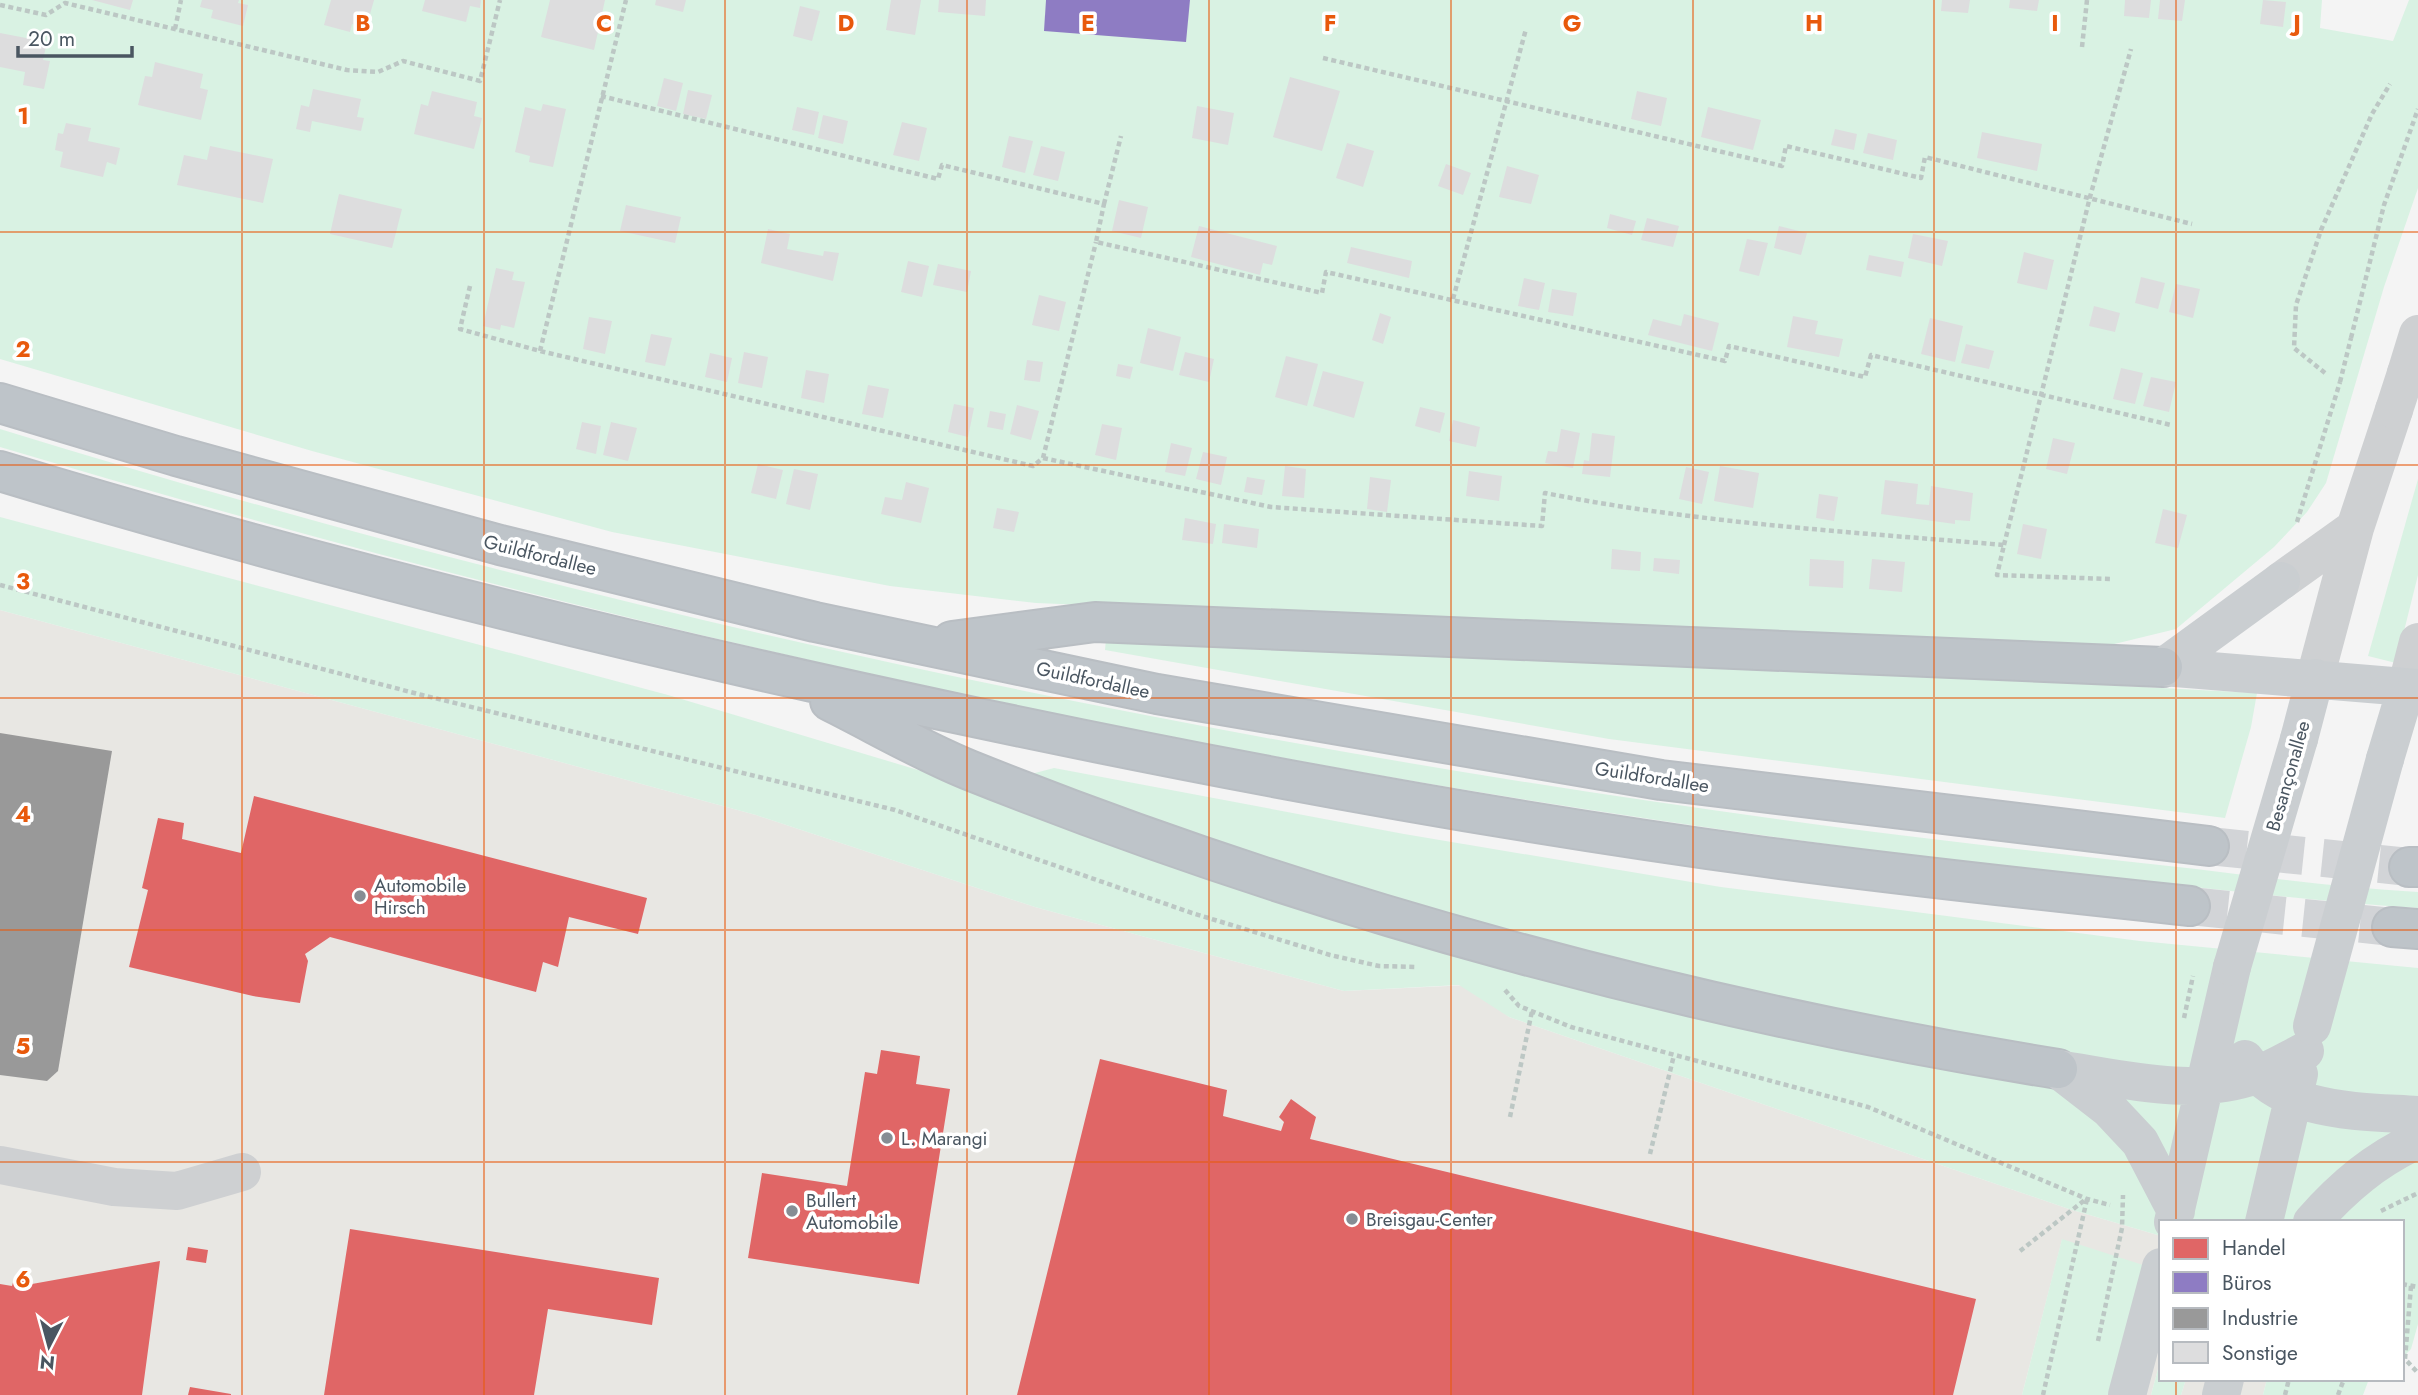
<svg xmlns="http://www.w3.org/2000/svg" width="2418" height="1395" font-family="Jost,sans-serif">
<rect width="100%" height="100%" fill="#f4f4f4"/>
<!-- commercial -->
<path fill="#e8e7e3" d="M0,610L756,815L1035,907L1344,991L1469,985L1509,1017L2069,1209L2161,1236V1358L2151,1395H2109L2062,1240L2022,1395H0Z
M2186,1379H2267L2263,1395H2181Z"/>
<!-- green -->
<path fill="#d9f2e3" d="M0,0H2322L2320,28L2393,41L2409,0H2418V188L2384,287L2326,483L2307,512L2274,547L2176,629L2102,647L1036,603L890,586L612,532L312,451L0,359Z
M0,429C604,615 1225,748 1851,829C1966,844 2081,856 2196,869C2270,878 2344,888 2418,892V908C2299,900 2179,885 2060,872C1361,796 674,648 0,447Z
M2418,479V575L2396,663L2368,656Z
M0,517L668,695L978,788L1054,768L1404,834L1721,887L2140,941L2418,968V1324L2411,1349L2402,1358V1222H2161V1236L2069,1209L1509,1017L1459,985L1344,991L1035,907L756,815L0,610Z
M1106,639L1619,660L2257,693L2251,727L2225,818L1609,739L1105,650Z
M2062,1239L2143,1265L2109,1395H2022Z
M2161,1358V1379H2186L2181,1395H2151Z
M2267,1379H2369L2363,1395H2263Z"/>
<!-- shops -->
<path fill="#e06666" d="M254,796L647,898L638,934L569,917L558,967L543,962L536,992L330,937L305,954L308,961L300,1003L253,996L129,967L148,890L142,888L158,818L184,823L182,839L241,853Z
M881,1050L920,1056L916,1084L950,1089L919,1284L748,1258L762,1173L847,1186L865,1072L877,1074Z
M1100,1059L1227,1090L1223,1116L1281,1131L1284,1122L1279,1117L1291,1099L1316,1117L1310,1139L1976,1299L1953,1395H1017Z
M350,1229L659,1278L652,1325L548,1309L534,1395H324Z
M188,1247L208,1250L206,1263L186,1260Z
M160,1261L142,1395H0V1284L12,1286L14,1279L26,1277L32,1284Z
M190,1387L231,1394V1395H188Z"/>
<!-- offices -->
<path fill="#8e7cc3" d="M1046,0H1190L1186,42L1044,31Z"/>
<!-- industry -->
<path fill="#999" d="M0,733L112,751L58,1071L47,1081L0,1075Z"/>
<!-- building -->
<path fill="#ddddde" d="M92,0H133L130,10Z
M202,0H239L238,3L248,5L243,26L211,18L213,10L200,7Z
M331,0H374L366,28L352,24L350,32L324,25Z
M425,0H481L480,8L470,6L466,22L422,11Z
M550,0H605L594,50L541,37Z
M656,0H686L683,12L655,5Z
M891,0H921L915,35L886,30Z
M939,0H986L985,16L938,12Z
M1942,0H1970L1968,13L1941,11Z
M2010,0H2039L2037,11L2009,8Z
M2125,0H2151L2149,18L2124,16Z
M2160,0H2185L2182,21L2158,19Z
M2263,0L2286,2L2283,27L2260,24Z
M800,6L820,11L812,41L793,36Z
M0,33L47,42L43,60L50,61L44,89L23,85L25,72L0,67Z
M155,62L203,74L200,88L208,90L201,120L138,105L145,76L152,77Z
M1290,77L1340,91L1322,151L1273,137Z
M664,78L683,83L676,111L657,106Z
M313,89L361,99L357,117L364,118L361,131L312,121L310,132L296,129L301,105L309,107Z
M688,90L712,95L706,119L683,114Z
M432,91L477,102L474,116L482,118L474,149L414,134L421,104L428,106Z
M1637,91L1667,98L1661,126L1631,119Z
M543,104L566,109L553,167L529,162L530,156L515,152L525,107L541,111Z
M1197,106L1234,113L1228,145L1192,138Z
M797,107L819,112L814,135L792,130Z
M1708,107L1761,120L1753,150L1701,137Z
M823,115L848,121L843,144L818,138Z
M902,122L927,128L919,161L893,155Z
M66,123L91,128L88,141L120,148L116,165L107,162L103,177L60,167L63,152L55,150L58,133L63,134Z
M1835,129L1857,134L1854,150L1831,145Z
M1982,132L2042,144L2037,171L1977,158Z
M1868,133L1897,140L1893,160L1863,153Z
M1009,136L1033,141L1025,173L1002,167Z
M1347,143L1374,151L1363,187L1336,178Z
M210,146L273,159L263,203L177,185L184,155L207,160Z
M1041,146L1065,152L1058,181L1033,175Z
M1446,164L1471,173L1463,195L1438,186Z
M1507,166L1539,175L1531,204L1499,197Z
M339,194L402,209L392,248L330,234Z
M1119,200L1148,207L1141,238L1112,231Z
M626,205L681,217L675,243L620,231Z
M1610,214L1636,221L1632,235L1607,228Z
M1647,218L1679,226L1673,247L1641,240Z
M1199,226L1277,246L1272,265L1263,263L1260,275L1191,257Z
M1779,226L1807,233L1801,255L1774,248Z
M768,229L790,234L787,249L823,256L824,251L839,253L833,281L761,263Z
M1913,234L1948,241L1942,266L1908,258Z
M1747,239L1768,243L1759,276L1739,271Z
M1351,247L1412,261L1409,278L1347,263Z
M2024,252L2054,260L2047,290L2017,283Z
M1869,255L1904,262L1901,277L1866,270Z
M908,261L929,266L922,297L901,292Z
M938,264L971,271L967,292L933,285Z
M496,268L514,272L512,280L525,282L514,328L501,325L500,330L483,326Z
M2141,277L2165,283L2158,309L2135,303Z
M1524,278L1545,283L1539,310L1518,306Z
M2176,284L2200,289L2193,318L2169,312Z
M1552,289L1577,293L1573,316L1548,312Z
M1039,295L1066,302L1059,331L1032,325Z
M2094,306L2120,313L2115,332L2089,326Z
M1380,313L1391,317L1383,344L1372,340Z
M1684,314L1719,323L1712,351L1648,335L1653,319L1681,326Z
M1793,316L1818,321L1815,334L1843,339L1839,357L1787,347Z
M589,317L612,321L605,354L583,349Z
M1930,318L1963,326L1955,362L1921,354Z
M1148,328L1181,337L1173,371L1140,363Z
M651,334L672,338L665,366L645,362Z
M1966,344L1994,351L1989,369L1961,363Z
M744,352L768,357L762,388L738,383Z
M1185,352L1214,359L1209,382L1179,375Z
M710,353L732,358L727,382L705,377Z
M1286,356L1318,364L1307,406L1275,397Z
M1027,360L1043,362L1040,382L1024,380Z
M1118,364L1133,367L1130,379L1116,376Z
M2121,368L2143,373L2135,404L2113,399Z
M806,370L829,374L824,403L801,398Z
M1323,371L1364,382L1354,418L1313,406Z
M2151,377L2176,382L2169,412L2143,406Z
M868,385L889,389L883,418L862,414Z
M954,404L974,408L968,437L948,432Z
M1017,405L1039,411L1031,440L1010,434Z
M1420,407L1445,413L1440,433L1415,426Z
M990,411L1006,414L1003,430L987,427Z
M1453,420L1480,427L1476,447L1449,441Z
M582,422L601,426L596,454L576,449Z
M611,422L637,428L628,461L603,455Z
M1102,424L1122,428L1116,460L1095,455Z
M1561,429L1580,433L1573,468L1545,463L1548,451L1557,452Z
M1592,433L1615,436L1610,477L1582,474L1584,460L1589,461Z
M2053,438L2075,443L2067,474L2046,469Z
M1171,443L1192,448L1185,476L1165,472Z
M1203,452L1227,457L1221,485L1196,479Z
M758,464L783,470L776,499L751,493Z
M1285,466L1306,469L1304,498L1282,496Z
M1720,466L1759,473L1753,508L1714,501Z
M1686,467L1709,472L1702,504L1679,499Z
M794,469L818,474L810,510L786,504Z
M1469,471L1502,476L1499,501L1466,496Z
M1247,477L1265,480L1262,495L1244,492Z
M1370,477L1391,480L1387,512L1367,509Z
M1885,480L1918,484L1916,504L1929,505L1931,486L1973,493L1970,521L1955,520V524L1881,514Z
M906,482L929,488L921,523L881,514L885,497L902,500Z
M1819,494L1838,497L1834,521L1816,518Z
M997,508L1019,512L1014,532L993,528Z
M2163,509L2187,515L2178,548L2155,543Z
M1185,518L1216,524L1213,544L1182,540Z
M1224,524L1259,529L1257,548L1222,543Z
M2023,524L2047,529L2041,559L2017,554Z
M1612,549L1641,552L1640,571L1611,569Z
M1654,558L1680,560L1679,574L1653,571Z
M1810,559L1844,561L1843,588L1809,586Z
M1872,559L1905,562L1902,592L1869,589Z"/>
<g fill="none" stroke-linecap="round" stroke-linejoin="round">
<!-- highway-tunnel -->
<path stroke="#d2d4d7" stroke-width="38" stroke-dasharray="38 19" stroke-linecap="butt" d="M2209,846L2409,867
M2190,906L2392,927"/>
<defs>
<path id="highway" d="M0,403L176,456L500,545L815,622L1157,694L1661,780L2209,846
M0,471C319,568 643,647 969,716C1233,772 1498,821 1765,857C1907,876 2048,891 2190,906
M952,641L1095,622L2163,667
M830,701C876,724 922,751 969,770C1316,909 1689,1010 2058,1069
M2409,867H2418
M2392,927L2418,929"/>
</defs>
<!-- highway casing -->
<use href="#highway" stroke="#b9bec3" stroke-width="42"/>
<!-- path -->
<path stroke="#bcc7c4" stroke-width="4.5" stroke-dasharray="5 3.5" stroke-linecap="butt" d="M0,5L46,15L65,3L347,70L378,72L403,61L480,81L500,0
M175,29L181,0
M2082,47L2087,0
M1323,58L1782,166L1786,146L1921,178L1925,157L2192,224
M601,96L938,179L942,165L1104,204L1096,242L1322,293L1326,272L1725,361L1729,346L1865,377L1871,355L2171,425
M1104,204L1121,136
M470,286L460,329L540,351L1033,466L1043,458L1096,242
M1453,299L1526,29
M2351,338L2384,205L2418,109
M540,351L626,0
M2325,373L2294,348L2296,305L2321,230L2372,114L2390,84
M1043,458L1271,507L1542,526L1545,493C1696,523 1851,532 2004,545L1997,575L2110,579
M2297,522L2340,382
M2004,545L2090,197L2131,49
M0,585L422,695L895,810L1192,913L1330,955L1379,966L1416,967
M1505,990L1519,1006L1571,1027L1868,1107L2087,1199L2110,1205
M1510,1117L1532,1011
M1650,1154L1674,1055
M2381,1211L2418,1193
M2020,1251L2086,1199
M2402,1284L2418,1287
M2411,1286L2405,1359L2417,1372
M2098,1341L2122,1228L2123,1195
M2043,1395L2087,1199
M2285,1395L2289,1379
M2338,1395L2344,1379"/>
<!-- minor -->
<path stroke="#ced0d2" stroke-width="38" d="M2406,373L2418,334
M2281,581L2355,528
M2315,678L2355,528L2394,410
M2406,689L2418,642
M0,1165L114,1187L177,1191L242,1172"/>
<!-- major -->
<path stroke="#caced1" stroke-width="38" d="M2163,667L2418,688
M2163,667L2281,581
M2299,739L2315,678
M2385,759L2406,689
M2245,1059C2280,1114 2360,1111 2418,1115
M2058,1069C2122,1079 2194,1098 2256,1075C2273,1069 2289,1059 2305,1051
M2060,1071L2109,1109L2140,1142L2176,1211
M2173,1222L2232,967
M2264,1222L2299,1074
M2312,1222C2344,1186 2375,1160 2418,1140
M2127,1395L2161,1267
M2221,1395L2225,1379"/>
<!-- highway -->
<use href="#highway" stroke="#bec4c9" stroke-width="38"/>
<!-- path-bridge -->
<path stroke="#bcc7c4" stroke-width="4.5" stroke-dasharray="5 3.5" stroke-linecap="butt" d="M2340,382L2351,338
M2184,1018L2193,976"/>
<!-- minor-bridge -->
<path stroke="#ced0d2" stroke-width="38" d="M2394,410L2406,373"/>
<!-- major-bridge -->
<path stroke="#caced1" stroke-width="38" d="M2232,967L2299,739
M2312,1026L2385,759"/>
</g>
<!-- grid -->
<path fill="none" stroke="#e8590c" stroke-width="2" stroke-opacity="0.55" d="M242,0V1395M484,0V1395M725,0V1395M967,0V1395M1209,0V1395M1451,0V1395M1693,0V1395M1934,0V1395M2176,0V1222M0,232H2418M0,465H2418M0,698H2418M0,930H2418M0,1162H2418M2176,1379V1395"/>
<!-- markers -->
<g fill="#868d94" stroke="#fff" stroke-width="2.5">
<circle cx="360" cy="896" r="7"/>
<circle cx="887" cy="1138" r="7"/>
<circle cx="792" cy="1211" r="7"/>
<circle cx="1352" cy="1219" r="7"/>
</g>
<g text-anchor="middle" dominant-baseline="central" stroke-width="7" stroke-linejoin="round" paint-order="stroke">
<!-- street labels -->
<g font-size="19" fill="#4a5661" stroke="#fff">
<text transform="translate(540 555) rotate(14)">Guildfordallee</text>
<text transform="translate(1093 680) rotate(12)">Guildfordallee</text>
<text transform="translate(2288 776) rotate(-74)">Besançonallee</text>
<text transform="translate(1652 777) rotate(9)">Guildfordallee</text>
</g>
<!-- poi labels -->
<g font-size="19" fill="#4a5661" stroke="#fff" text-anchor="start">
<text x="374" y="885">Automobile<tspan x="374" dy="22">Hirsch</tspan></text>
<text x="901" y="1138">L. Marangi</text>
<text x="806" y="1200">Bullert<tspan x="806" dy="22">Automobile</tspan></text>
<text x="1366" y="1219">Breisgau-Center</text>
</g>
</g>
<g font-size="23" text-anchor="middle" font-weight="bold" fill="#e8590c" stroke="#fff" stroke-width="7" stroke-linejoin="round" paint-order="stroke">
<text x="363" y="31">B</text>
<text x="604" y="31">C</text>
<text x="846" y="31">D</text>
<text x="1088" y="31">E</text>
<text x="1330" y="31">F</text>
<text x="1572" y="31">G</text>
<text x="1814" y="31">H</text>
<text x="2055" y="31">I</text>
<text x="2297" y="31">J</text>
<text x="23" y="124">1</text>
<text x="23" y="357">2</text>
<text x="23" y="589">3</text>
<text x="23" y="822">4</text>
<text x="23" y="1054">5</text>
<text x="23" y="1287">6</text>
</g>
<!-- legend -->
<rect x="2159" y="1220" width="245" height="161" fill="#ffffff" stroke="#b7bbc0" stroke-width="2"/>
<rect x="2173" y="1238" width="35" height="21" fill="#e06666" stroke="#b7bbc0" stroke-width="2"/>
<text x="2222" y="1255" font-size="21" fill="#4a5661">Handel</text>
<rect x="2173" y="1272" width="35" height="21" fill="#8e7cc3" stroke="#b7bbc0" stroke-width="2"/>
<text x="2222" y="1290" font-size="21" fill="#4a5661">Büros</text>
<rect x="2173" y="1308" width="35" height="21" fill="#999999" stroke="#b7bbc0" stroke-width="2"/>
<text x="2222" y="1325" font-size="21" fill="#4a5661">Industrie</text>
<rect x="2173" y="1342" width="35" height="21" fill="#ddddde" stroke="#b7bbc0" stroke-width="2"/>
<text x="2222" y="1360" font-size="21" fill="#4a5661">Sonstige</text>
<!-- north arrow -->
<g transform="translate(49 1346) rotate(186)" stroke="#ffffff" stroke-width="5" paint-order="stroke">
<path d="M0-5L12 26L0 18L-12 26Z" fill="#4a5661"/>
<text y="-10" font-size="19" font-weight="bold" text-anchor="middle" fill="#4a5661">N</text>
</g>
<!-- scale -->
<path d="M18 46v10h114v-10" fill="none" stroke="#4a5661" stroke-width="3.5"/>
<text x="28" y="46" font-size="21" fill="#4a5661" stroke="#ffffff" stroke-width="5" paint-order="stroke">20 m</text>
</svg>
